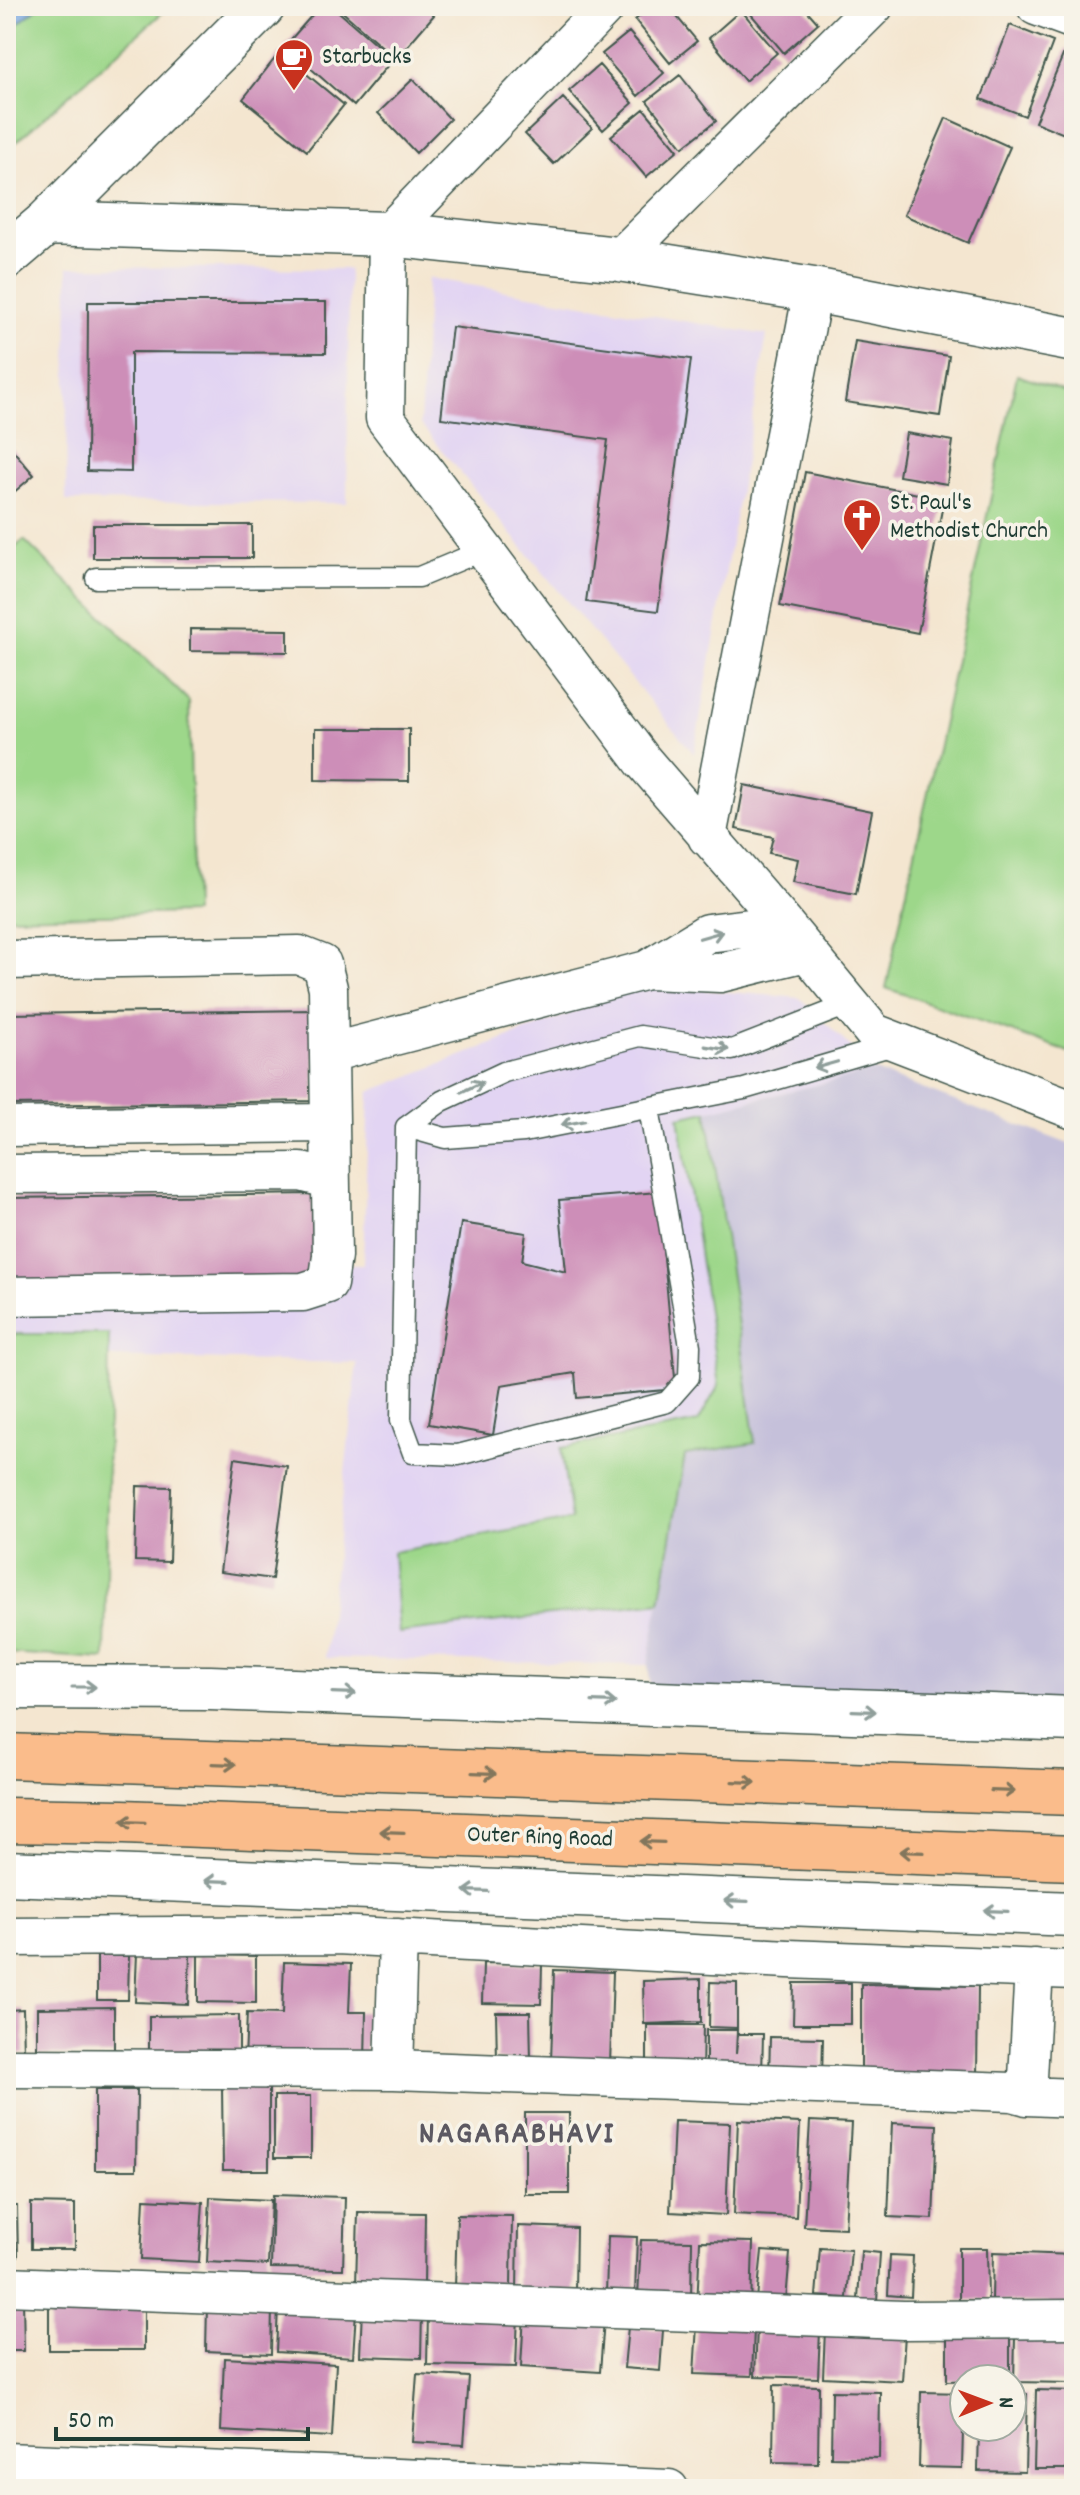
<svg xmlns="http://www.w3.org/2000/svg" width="1080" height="2495" font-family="Dekko,sans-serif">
<rect width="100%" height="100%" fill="#f7f3e8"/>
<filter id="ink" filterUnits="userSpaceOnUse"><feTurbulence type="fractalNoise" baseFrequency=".0125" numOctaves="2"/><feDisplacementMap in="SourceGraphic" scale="16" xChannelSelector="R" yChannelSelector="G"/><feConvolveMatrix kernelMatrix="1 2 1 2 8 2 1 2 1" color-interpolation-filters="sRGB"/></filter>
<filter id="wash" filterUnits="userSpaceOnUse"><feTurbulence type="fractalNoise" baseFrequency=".006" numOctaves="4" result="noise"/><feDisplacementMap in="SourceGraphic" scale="32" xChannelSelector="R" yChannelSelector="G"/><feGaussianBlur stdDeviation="1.8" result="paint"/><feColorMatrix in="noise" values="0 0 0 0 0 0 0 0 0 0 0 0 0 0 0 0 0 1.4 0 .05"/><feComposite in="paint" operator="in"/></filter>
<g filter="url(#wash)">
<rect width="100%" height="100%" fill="#f4e6d0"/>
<!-- built -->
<path fill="#e2d4f3" d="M68,267L349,269L347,503L66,501Z
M428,278L767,335L694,754L420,424Z
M643,985L800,998L875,1071L707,1111L755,1443L685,1455L648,1665L325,1658L357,1363L108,1357V1334H6V1269L363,1265L369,1092Z"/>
<!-- industrial -->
<path fill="#c5c0da" d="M875,1071L1074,1146V1704L651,1693L648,1665L685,1454L755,1442L707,1111Z"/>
<!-- green -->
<path fill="#9dd78a" stroke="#5e8a5f" stroke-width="2" d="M40,6H170L6,151V33Z
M1017,375L1074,395V1054L886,988Z
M24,540L189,701L194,913L6,917V555Z
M707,1111L755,1443L685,1455L660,1602L399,1633L393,1552L571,1520L561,1448L698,1422L719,1385L679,1117Z
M6,1334H109L105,1659L6,1653Z"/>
<!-- water -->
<path fill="#79a7e2" stroke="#4c728b" stroke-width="2" d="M6,6H40L6,33Z"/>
<g id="blocks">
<!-- building -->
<path fill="#cd8eb8" d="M320,6H332L393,59L354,106L285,46Z
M336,6H424L434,15L396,59Z
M652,6H668L697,41L670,63L635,20Z
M744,6H803L818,23L784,53Z
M741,10L777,53L745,81L709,38Z
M1010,25L1053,42L1025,116L981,99Z
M629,32L664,73L638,96L602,54Z
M1066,48L1074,51V138L1035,122Z
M280,52L344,105L307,151L243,99Z
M599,65L633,103L603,130L569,91Z
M680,75L716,121L683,147L647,101Z
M413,79L450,119L416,153L378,113Z
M563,98L592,128L554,164L525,134Z
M644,109L678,150L646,177L611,136Z
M946,118L1010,147L968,243L904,215Z
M88,302H326V353L131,352V472L87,471Z
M452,327L691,359L658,611L586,602L608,440L441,418Z
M855,341L949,356L940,416L845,402Z
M906,433L953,441L947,484L899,476Z
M6,442L34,475L6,499Z
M805,472L944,499L918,633L780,606Z
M93,525H252V558H93Z
M190,629L288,630V652L190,651Z
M315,729H409V781L315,780Z
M744,785L872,811L856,894L793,882L798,859L769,853L773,837L736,829Z
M314,1010L315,1101L6,1105V1014Z
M658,1192L676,1389L577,1398L575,1373L501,1385L493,1435L429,1424L461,1223L526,1233L522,1261L566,1272L559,1200Z
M314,1194L315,1285L6,1289V1198Z
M235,1458L287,1466L272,1579L220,1572Z
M137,1486L171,1487L169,1562L135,1561Z
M137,1953L190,1955L188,2004L135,2002Z
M198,1955L256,1956V2003L198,2002Z
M97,1956H129L128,2000H97Z
M284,1962L351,1964L349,2012H366L365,2063L245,2060L247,2013L282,2014Z
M483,1963L542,1964L541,2004L482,2003Z
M554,1970L613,1972L610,2064L551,2062Z
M701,1979V2022L644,2024L643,1981Z
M710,1982L737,1983V2028L709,2027Z
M794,1983H851V2024H793Z
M6,1984H9V2010L23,2009L24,2054H6Z
M861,1984L978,1986L977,2077L861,2076Z
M114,2007V2055H37V2008Z
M496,2012H530L531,2060H497Z
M239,2015V2063H149V2016Z
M647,2025H703L702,2073H647Z
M706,2030H737L736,2054L738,2034H763L762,2075L706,2073Z
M770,2037L823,2038L822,2079L769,2078Z
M269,2085V2170H223L222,2086Z
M95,2090H137L136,2170H95Z
M274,2096H311V2158H274Z
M525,2113H569V2194H525Z
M738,2120L800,2123L796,2217L734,2214Z
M674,2121L730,2123L726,2215L670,2212Z
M810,2121L851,2123L845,2228L804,2226Z
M892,2123L937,2125L933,2219L888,2217Z
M273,2195L345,2197L343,2269L271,2268Z
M210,2197L271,2200L268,2265L207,2262Z
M144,2199L203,2202L199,2262L141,2259Z
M31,2203L75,2204V2249H31Z
M6,2206H17L18,2257H6Z
M358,2212L425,2213L424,2286L356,2285Z
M457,2215L512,2216L511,2289L455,2288Z
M518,2226L576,2228L575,2292L517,2291Z
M608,2236L637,2237L635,2295L606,2294Z
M641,2240L692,2241L691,2299L638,2297Z
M700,2241L753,2242L751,2309L697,2307Z
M820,2248L851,2250L847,2298L816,2296Z
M959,2248H987L988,2300H959Z
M762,2251L790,2253L786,2301L757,2299Z
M861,2251L880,2253L877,2301L858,2300Z
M993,2252L1074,2255V2304L992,2301Z
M890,2255L913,2256L911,2297L888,2295Z
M6,2300H23L24,2351H6Z
M144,2302V2350H49V2303Z
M207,2305L272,2307L271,2354L206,2351Z
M278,2307L356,2311L353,2357L276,2352Z
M362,2309L422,2311L421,2358L360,2356Z
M428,2312L518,2313L516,2367L427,2365Z
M524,2314L604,2319L600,2372L521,2367Z
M697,2325L754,2328L752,2376L694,2374Z
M628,2327L663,2330L660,2371L624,2368Z
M757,2328L820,2330L818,2378L755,2376Z
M825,2330L905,2334L902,2381L823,2377Z
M947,2336L1010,2337V2379L947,2381Z
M1015,2337L1073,2338L1072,2383L1014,2382Z
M224,2358L336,2364L332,2437L221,2431Z
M417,2374L469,2377L464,2445L412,2442Z
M774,2385L819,2386L818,2463L773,2462Z
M1036,2390L1074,2391V2469H1034Z
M832,2391L880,2392L879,2458L831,2457Z
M921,2392L964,2393L962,2468L919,2467Z
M1012,2394H1027L1025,2472L978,2471L979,2427H1012Z"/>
</g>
</g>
<g filter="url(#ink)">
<use href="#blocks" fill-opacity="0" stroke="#3f564b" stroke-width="2"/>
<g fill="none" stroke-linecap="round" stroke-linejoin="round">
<defs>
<path id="service" d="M96,578L419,577L484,550
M406,1127L401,1420L413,1453L458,1455L667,1402L689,1377L690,1346L649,1108
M406,1127L445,1138L524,1132L744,1089L897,1044
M406,1127L442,1101L504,1072L640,1036L732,1050L850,1004"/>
<path id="minor" d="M606,6L388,234L385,418L643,761L784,924L874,1033L1074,1110
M1036,6L1074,20
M619,259L874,6
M707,837L813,290
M6,960L299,955L322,964L328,988L332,1256L328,1284L303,1292L6,1296
M647,970L720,973L806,952
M329,1053L647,970L707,933L784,924
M6,1127L328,1123
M6,1174L301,1172L329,1179
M6,1937L337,1935L788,1959L1074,1970
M6,2068L394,2070L1012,2092L1027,2096L1074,2098
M394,2070L398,1938
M1027,2096L1034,1968
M6,2286L903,2320L1074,2319
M6,2462L669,2489"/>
<path id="tertiary" d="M46,223L388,234L619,259L813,290L1074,340
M6,257L46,223L263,6
M6,1687L210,1688L1074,1719
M6,1873L1074,1914"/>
<path id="trunk" d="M6,1756L1074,1793
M6,1820L123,1822L1074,1858"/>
</defs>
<!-- service casing -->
<use href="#service" stroke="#3f564b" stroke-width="23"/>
<!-- minor casing -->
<use href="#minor" stroke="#3f564b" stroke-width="41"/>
<!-- tertiary casing -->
<use href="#tertiary" stroke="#3f564b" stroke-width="47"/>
<!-- trunk casing -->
<use href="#trunk" stroke="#3f564b" stroke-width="47"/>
<!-- service -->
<use href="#service" stroke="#fff" stroke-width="20"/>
<!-- minor -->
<use href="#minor" stroke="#fff" stroke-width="38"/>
<!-- tertiary -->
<use href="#tertiary" stroke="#fff" stroke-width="44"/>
<!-- trunk -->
<use href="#trunk" stroke="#fabc8b" stroke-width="44"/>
</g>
<!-- one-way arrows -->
<defs><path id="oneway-shaft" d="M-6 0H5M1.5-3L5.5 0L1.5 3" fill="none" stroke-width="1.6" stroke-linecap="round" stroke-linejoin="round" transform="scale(2)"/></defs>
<g stroke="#8f9e9a">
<use href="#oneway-shaft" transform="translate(711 935) rotate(-16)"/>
<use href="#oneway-shaft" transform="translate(717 1048) rotate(9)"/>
<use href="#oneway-shaft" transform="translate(826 1065) rotate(164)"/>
<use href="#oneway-shaft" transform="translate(472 1087) rotate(-25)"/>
<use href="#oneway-shaft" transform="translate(573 1123) rotate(169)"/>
<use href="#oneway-shaft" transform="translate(84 1687)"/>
<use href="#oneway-shaft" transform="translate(344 1693) rotate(2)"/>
<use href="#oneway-shaft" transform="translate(604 1702) rotate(2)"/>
<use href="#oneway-shaft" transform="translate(864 1711) rotate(2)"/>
<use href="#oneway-shaft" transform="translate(217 1881) rotate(-178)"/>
<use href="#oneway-shaft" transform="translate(476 1891) rotate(-178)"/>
<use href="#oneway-shaft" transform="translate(736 1901) rotate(-178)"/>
<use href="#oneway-shaft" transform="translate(996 1911) rotate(-178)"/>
</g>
<g stroke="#82765b">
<use href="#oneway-shaft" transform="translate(224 1764) rotate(2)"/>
<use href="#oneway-shaft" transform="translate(484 1773) rotate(2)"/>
<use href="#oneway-shaft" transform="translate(744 1782) rotate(2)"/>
<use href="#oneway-shaft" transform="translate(1003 1791) rotate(2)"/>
<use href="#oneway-shaft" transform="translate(133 1822) rotate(-178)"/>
<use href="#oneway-shaft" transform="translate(392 1832) rotate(-178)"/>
<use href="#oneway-shaft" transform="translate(652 1842) rotate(-178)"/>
<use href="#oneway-shaft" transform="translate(912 1852) rotate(-178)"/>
</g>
</g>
<!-- icons -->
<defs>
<symbol id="cafe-pin" viewBox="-11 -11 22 30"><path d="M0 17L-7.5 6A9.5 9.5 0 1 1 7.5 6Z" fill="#c8321e" stroke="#f7f3e8"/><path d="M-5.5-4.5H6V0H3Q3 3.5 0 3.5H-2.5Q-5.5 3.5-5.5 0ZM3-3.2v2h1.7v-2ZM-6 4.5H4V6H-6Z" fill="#fff"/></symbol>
<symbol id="church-pin" viewBox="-11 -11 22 30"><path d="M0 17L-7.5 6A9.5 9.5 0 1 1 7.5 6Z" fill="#c8321e" stroke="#f7f3e8"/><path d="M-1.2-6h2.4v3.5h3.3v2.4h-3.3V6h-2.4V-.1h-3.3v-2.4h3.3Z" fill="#fff"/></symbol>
</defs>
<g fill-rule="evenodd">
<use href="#cafe-pin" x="272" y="36" width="44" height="60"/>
<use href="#church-pin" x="840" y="496" width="44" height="60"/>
</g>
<g text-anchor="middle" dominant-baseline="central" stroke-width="7" stroke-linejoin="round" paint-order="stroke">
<!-- poi labels -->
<g font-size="24" fill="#1f3d34" stroke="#f7f3e8" text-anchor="start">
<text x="322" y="58">Starbucks</text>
<text x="890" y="504">St. Paul's<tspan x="890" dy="28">Methodist Church</tspan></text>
</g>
<!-- street labels -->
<g font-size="24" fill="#1f3d34" stroke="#f7f3e8">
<text transform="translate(540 1838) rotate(2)">Outer Ring Road</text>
</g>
<!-- district labels -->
<g font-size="32" font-weight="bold" letter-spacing="2" fill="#5c5962" stroke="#f7f3e8">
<text x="517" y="2136">NAGARABHAVI</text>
</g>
</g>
<!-- margin -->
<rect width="1080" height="2495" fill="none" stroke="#f7f3e8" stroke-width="32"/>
<!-- north arrow -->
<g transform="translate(988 2403) rotate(89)"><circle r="38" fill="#f7f3e8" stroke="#a1aaa0" stroke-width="2"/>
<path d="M0-6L14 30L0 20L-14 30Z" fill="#c8321e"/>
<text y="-12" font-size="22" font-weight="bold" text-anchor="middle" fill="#1f3d34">N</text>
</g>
<!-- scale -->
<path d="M56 2427v12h252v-12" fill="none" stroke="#1f3d34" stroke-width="4"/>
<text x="68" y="2427" font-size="24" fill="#1f3d34" stroke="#f7f3e8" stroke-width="6" paint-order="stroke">50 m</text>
</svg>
